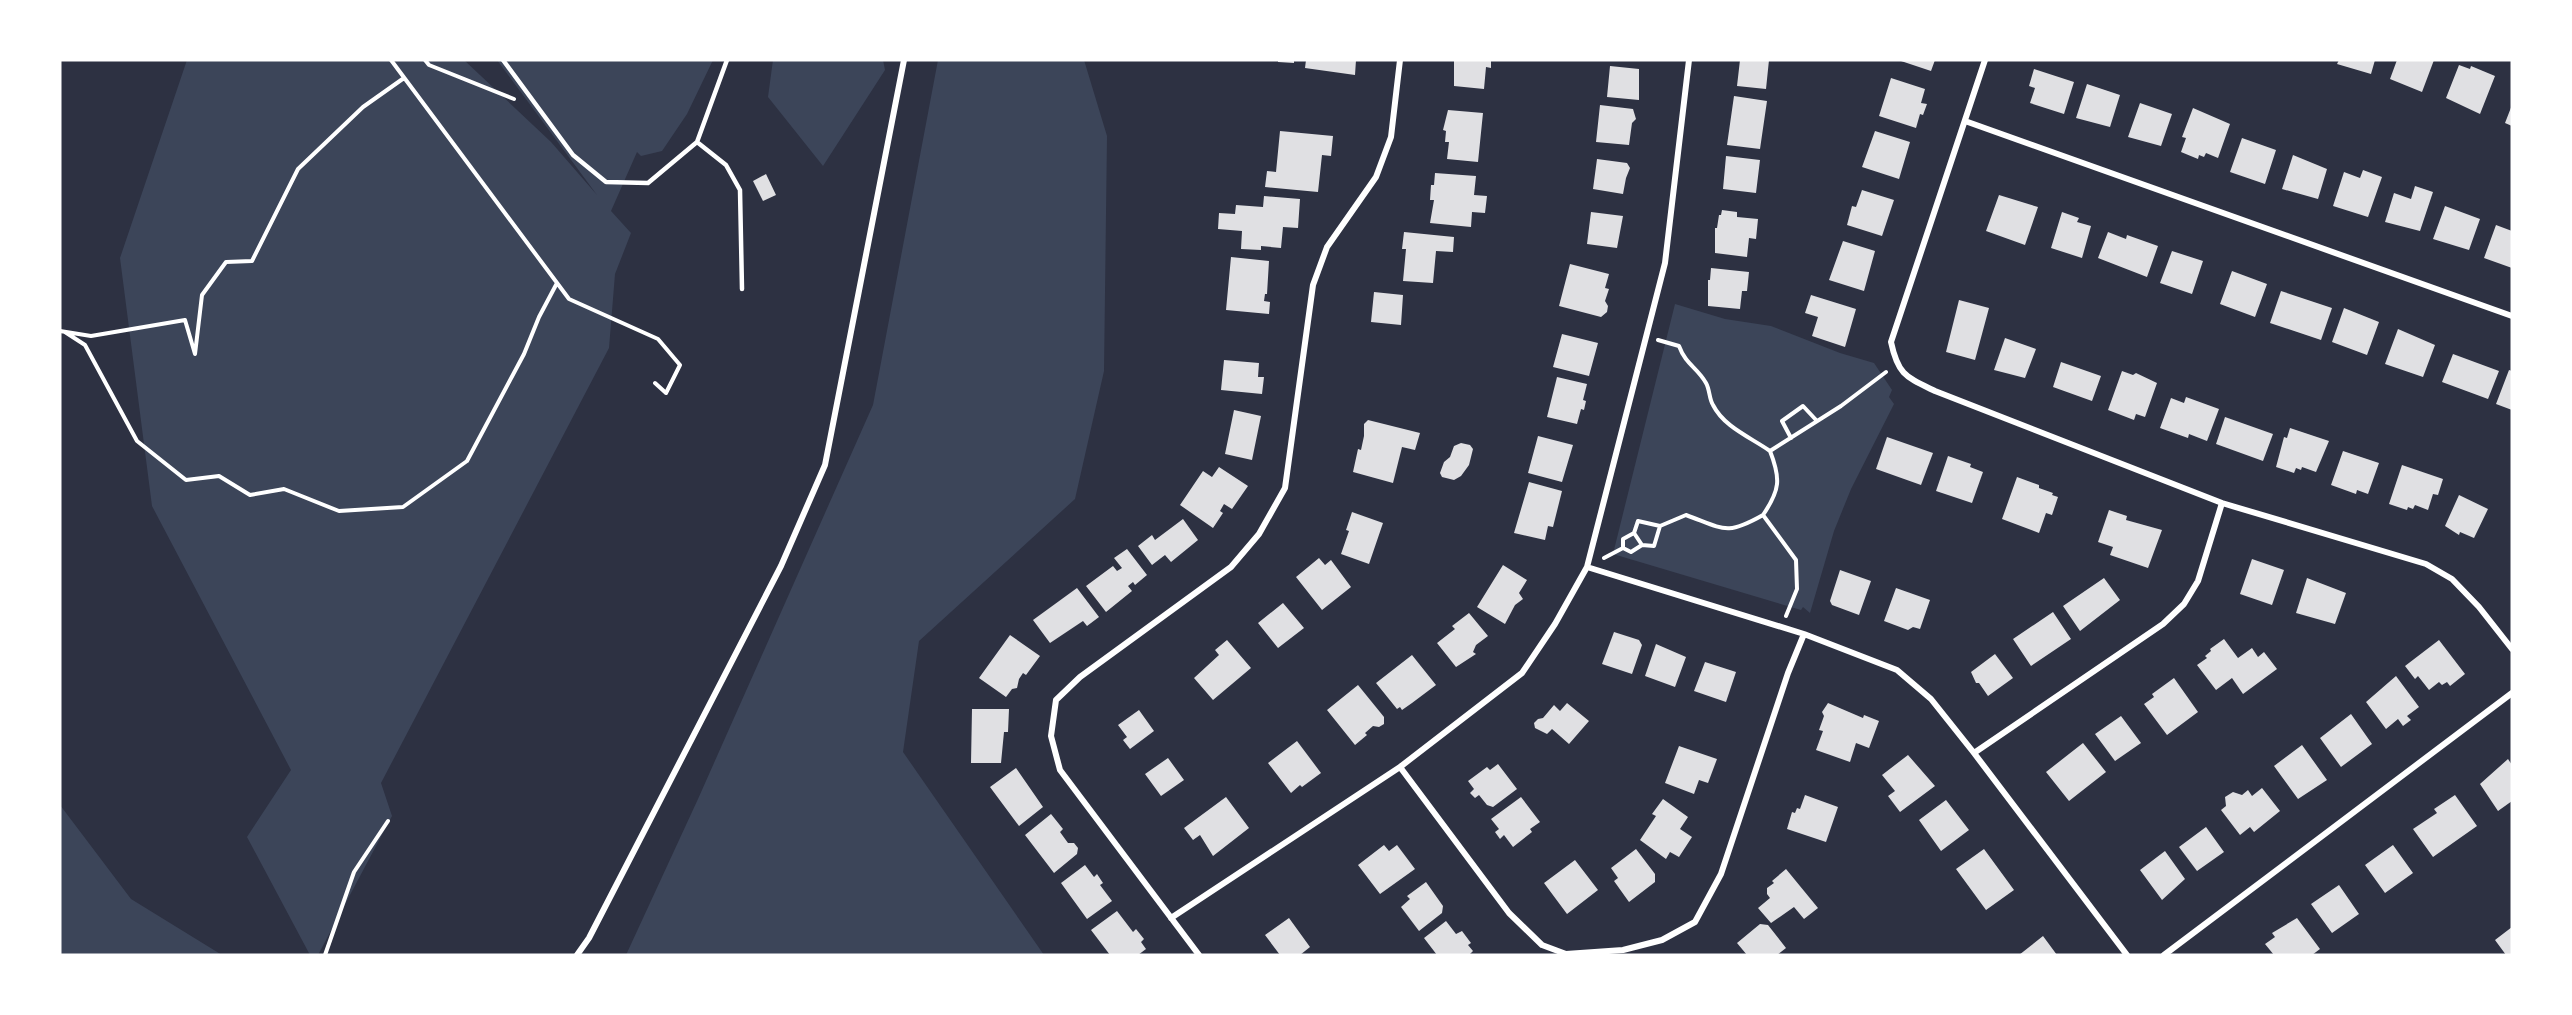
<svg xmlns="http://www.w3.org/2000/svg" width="2572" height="1015" font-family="Helvetica,sans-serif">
<rect width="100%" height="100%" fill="#2d3142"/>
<!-- green -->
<path fill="#3c4559" d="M187,60H464L551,142L597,195L497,60H713L687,114L662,151L641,156L637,152L611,211L631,233L615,274L609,348L381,783L392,816L318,955H310L247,837L291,770L152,506L120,258Z
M773,60H883L885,70L823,166L768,97Z
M938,60H1084L1107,136L1104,371L1075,499L919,641L903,752L1044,955H626L698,799L873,405Z
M1675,304L1725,319L1771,326L1840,353L1874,363L1892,390L1889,397L1894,404L1851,489L1834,531L1810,613L1803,607L1801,610L1613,554Z
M60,805L131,899L222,955H60Z"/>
<!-- building -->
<path fill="#e0e0e3" d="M1278,60H1294V63L1278,62Z
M1306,60H1356L1355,75L1305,68Z
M1454,60H1491V68L1486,67L1484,89L1454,86Z
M1740,60H1769L1766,89L1737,86Z
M1898,60H1935L1931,71Z
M2339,60H2375L2371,74L2337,64Z
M2397,60H2434L2422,92L2390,79Z
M2459,65L2470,69L2471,66L2495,76L2480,114L2446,98Z
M1610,66L1639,69V100L1607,97Z
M2034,69L2074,82L2064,114L2030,103L2035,88L2029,86Z
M1891,78L1925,89L1921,103L1927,104L1923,115L1920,114L1916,128L1879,116Z
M2087,84L2120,95L2110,127L2076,118Z
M1734,96L1767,101L1760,149L1727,145Z
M2140,103L2172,114L2161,146L2128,137Z
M1600,105L1633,109L1636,119L1632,123L1629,145L1596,142Z
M2512,105V126L2505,123Z
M2193,108L2230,124L2218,158L2206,153L2204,157L2199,155L2198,159L2181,152L2186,138L2182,137Z
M1448,110L1483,113L1478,162L1447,159L1449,142H1445L1446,131L1443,130Z
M1280,131L1333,136L1331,156L1322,155L1318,192L1265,187L1267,171L1276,172Z
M1875,131L1910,142L1899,179L1862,167Z
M2242,138L2276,150L2265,184L2230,172Z
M2293,155L2327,169L2318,199L2282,189Z
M1726,156L1760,160L1756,193L1723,189Z
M1597,159L1627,163L1630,168L1626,178L1623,194L1593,189Z
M2363,170L2382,177L2368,217L2333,206L2344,172L2360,178Z
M1435,173L1476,176L1474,195L1487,196L1485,213L1472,212L1471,227L1430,223L1434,200H1430L1431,185H1434Z
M766,174L776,195L763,201L753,181Z
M2415,186L2433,192L2420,231L2385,222L2394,193L2411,199Z
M1862,190L1894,200L1882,236L1847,225L1852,206L1856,207Z
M1999,195L2038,207L2025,245L1986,231Z
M1264,196L1300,199L1298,228L1283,227L1281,248L1261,246V250L1241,249L1242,231L1218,229L1219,213L1235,214L1236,205L1263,207Z
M2445,206L2480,219L2469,250L2433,239Z
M1722,210L1737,212V217L1758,219L1756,239L1749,238L1747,257L1715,253V228H1717L1719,215H1721Z
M1591,212L1623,216L1617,248L1587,244Z
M2062,212L2079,218L2077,222L2091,226L2082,258L2051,248Z
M2496,225L2512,231V268L2484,258Z
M1404,232L1454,237L1453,252L1436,251L1433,283L1403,281L1406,249H1402Z
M2108,232L2126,239L2127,235L2158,246L2147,277L2098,258Z
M1843,241L1875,251L1864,291L1829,280Z
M2172,251L2203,261L2192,294L2160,283Z
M1231,257L1269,261L1267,294H1265L1264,301L1270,302L1269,314L1226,310Z
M1570,264L1609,274L1605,288L1609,289L1605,301L1608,306L1607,312L1601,317L1559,306Z
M1711,268L1749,272L1747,291H1742L1740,309L1708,306V280H1710Z
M2232,271L2267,284L2255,317L2220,304Z
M2281,291L2332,308L2321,340L2270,323Z
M1374,292L1403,295L1401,325L1371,322Z
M1811,295L1856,309L1845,347L1812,336L1818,317L1805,313Z
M1959,300L1989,308L1975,360L1946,352Z
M2344,308L2379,322L2367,355L2332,342Z
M2398,329L2435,345L2423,377L2385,364Z
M1562,334L1598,343L1589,376L1553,367Z
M2005,338L2036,349L2025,378L1994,370Z
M2453,354L2499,371L2488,399L2442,382Z
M1224,360L1259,363L1258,377H1264L1262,394L1221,390Z
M2061,362L2101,376L2092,401L2053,387Z
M2509,370L2512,371V410L2496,404Z
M2122,371L2133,375L2136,373L2157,383L2145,417L2136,414L2134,420L2108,410Z
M1557,377L1587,384L1583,400L1586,401L1584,410L1581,409L1577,424L1547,417Z
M2186,397L2219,409L2207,441L2189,434L2188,438L2160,428L2171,398L2184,403Z
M1234,410L1261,416L1252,460L1225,454Z
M2225,417L2273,434L2263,461L2216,444Z
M1368,420L1420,433L1415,450L1402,447L1393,483L1353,472L1358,449L1361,450L1364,436V424Z
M2290,428L2329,441L2316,472L2302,467L2301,470L2296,468L2294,473L2276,467L2284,437L2287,438Z
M1538,436L1573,445L1562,482L1528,473Z
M1887,437L1933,453L1921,485L1876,469Z
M1461,443L1470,445L1473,449L1469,465L1461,476L1454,480L1442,477L1440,473L1444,462L1450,457L1454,446Z
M2343,451L2379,463L2368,494L2357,490L2356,494L2331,485Z
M1948,456L1971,464L1970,467L1983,472L1972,503L1936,491Z
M2402,465L2443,479L2438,495L2433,494L2428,510L2415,505L2413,509L2408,507L2407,510L2389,504Z
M1219,467L1248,486L1232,509L1224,504L1220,511L1223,513L1213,528L1180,505L1203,471L1212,477Z
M2017,477L2039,485V488L2053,493L2052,495L2058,497L2052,515L2046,513L2039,533L2002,519Z
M1529,482L1562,491L1553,527L1548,526L1545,540L1514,533Z
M2459,495L2488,509L2474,538L2460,532L2459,535L2445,526Z
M2109,510L2127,516L2126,520L2162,530L2148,568L2110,555L2113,547L2098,542Z
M1352,512L1383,523L1369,564L1341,554L1349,531L1346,530Z
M1183,519L1198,540L1171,562L1165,555L1152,565L1138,546L1152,535L1155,540Z
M1127,549L1147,575L1135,585L1133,582L1128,586L1132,591L1106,612L1086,586L1113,566L1117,571L1122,568L1114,558Z
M1319,558L1325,565L1331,560L1351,587L1322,610L1296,577Z
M2252,559L2284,570L2272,605L2240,594Z
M1503,565L1527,580L1519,593L1523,599L1515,605L1505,624L1477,607Z
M1840,570L1871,581L1859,615L1832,605L1830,601Z
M2104,578L2120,600L2080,631L2063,606Z
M2307,578L2346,593L2335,624L2296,613Z
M1077,588L1099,617L1087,626L1083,621L1050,643L1033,620Z
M1896,588L1930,600L1920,629L1913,627L1908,630L1884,621Z
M1283,603L1304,628L1278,648L1258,623Z
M2053,612L2071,639L2031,666L2013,639Z
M1469,613L1488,636L1476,645L1473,652L1476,654L1456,667L1437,643L1455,629L1452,626Z
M1614,632L1639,640L1642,645L1632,674L1602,664Z
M1010,635L1040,656L1026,675L1023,673L1019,679L1017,688L1012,689L1006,697L979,678Z
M2224,639L2238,658L2252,648L2258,657L2264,652L2277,669L2243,694L2232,678L2216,690L2197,665L2207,658L2205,656L2211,651L2210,649Z
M1227,640L1251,668L1213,700L1194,678L1219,655L1215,650Z
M2439,640L2465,674L2450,686L2447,682L2442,685L2439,682L2429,690L2418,676L2415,679L2405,666Z
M1656,644L1686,657L1675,687L1645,676Z
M1995,654L2013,678L1988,696L1979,683H1976L1971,672Z
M1412,655L1436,685L1412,703L1402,710L1400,707L1397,709L1376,683Z
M1705,662L1736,672L1726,702L1694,691Z
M2396,676L2419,707L2407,716L2411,720L2403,726L2398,719L2386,729L2366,702Z
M2174,678L2198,712L2167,735L2144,704L2154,697L2152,694Z
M1358,685L1384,717V724L1379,727L1373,726L1365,733L1367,735L1355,745L1327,710Z
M1567,703L1589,721L1569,744L1552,729L1547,734L1535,728L1534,723L1538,719L1543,718L1554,705L1560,711Z
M1828,703L1863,718L1864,715L1879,721L1869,748L1856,743L1850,762L1816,750L1823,731L1819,730L1824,716L1822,712Z
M972,709H1009L1008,732H1004L1001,763H971Z
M1139,710L1154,731L1130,749L1123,740L1127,737L1118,725Z
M2351,714L2372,744L2341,767L2320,738Z
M2121,716L2141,743L2115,761L2095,734Z
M1297,741L1321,773L1302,787L1300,785L1291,793L1268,763Z
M2083,743L2106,772L2069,801L2046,772Z
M2302,745L2327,780L2298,799L2274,766Z
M1679,746L1717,759L1708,783L1699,780L1694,794L1665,783Z
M1908,755L1935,786L1900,812L1888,796L1895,791L1882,775Z
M1168,758L1184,780L1161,796L1145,774Z
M2508,759L2512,765V801L2498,811L2480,784Z
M1498,764L1517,789L1493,807L1487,805L1479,795L1475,798L1470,793L1474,789L1468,781L1487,767L1490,770Z
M1016,768L1043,807L1019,826L990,787Z
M2262,788L2280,811L2254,832L2250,827L2240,835L2221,810L2226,806L2225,797L2233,792L2242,795L2248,790L2252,796Z
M1805,795L1838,807L1826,842L1787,829L1792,812L1795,813L1797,808L1800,809Z
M2455,795L2477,826L2433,857L2413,829L2437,813L2434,809Z
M1226,797L1249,828L1213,856L1200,835L1193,840L1184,828Z
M1521,797L1540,822L1530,829L1532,832L1513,847L1504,835L1500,839L1495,832L1499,829L1491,819Z
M1663,799L1688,817L1680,829L1692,837L1679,857L1670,852L1666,859L1640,840L1656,816L1652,814Z
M1946,800L1969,830L1941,851L1919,820Z
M1051,814L1063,829L1060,832L1068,843H1074L1078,848L1077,854L1054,873L1025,835Z
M2206,827L2224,852L2197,871L2179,847Z
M1384,845L1389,851L1397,845L1415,869L1380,894L1358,865Z
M2393,845L2413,873L2385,893L2365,865Z
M1636,849L1655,874V882L1629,902L1614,881L1618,878L1611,868Z
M1984,849L2014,890L1986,910L1956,869Z
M2165,851L2185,879L2162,900L2140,870Z
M1575,860L1598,890L1567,914L1544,883Z
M1085,865L1094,877L1097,874L1103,883L1100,885L1112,901L1087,919L1061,883Z
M1786,869L1818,908L1804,919L1794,907L1771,923L1758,908L1770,898L1767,894V888L1774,883L1772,881Z
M1426,882L1443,906L1442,913L1419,931L1401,907L1410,899L1407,896Z
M2339,885L2359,914L2332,933L2311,904Z
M1117,911L1133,932L1136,929L1144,939L1141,942L1146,949L1138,955H1110L1091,930Z
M1289,918L1310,947L1300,955H1280L1265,935Z
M2297,918L2320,949L2312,955H2274L2265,944L2275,937L2272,933Z
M1446,921L1456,934L1462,931L1471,943L1468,945L1473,951L1469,955H1437L1424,938Z
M1760,924L1768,925L1786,948L1777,955H1747L1737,943Z
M2512,927V955H2506L2495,940Z
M2043,936L2057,955H2019Z"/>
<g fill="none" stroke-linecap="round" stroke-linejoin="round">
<!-- path -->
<path stroke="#fff" stroke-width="4" d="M391,60L569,299L658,339L680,365L666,393L655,383
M425,60L429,65L514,99
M60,331L91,336L185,320L195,354L202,295L226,262L252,261L298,169L363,107L404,78
M65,332L85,345L137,441L186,480L219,476L250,495L284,489L339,511L403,507L467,461L524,354L539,317L557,283
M1658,340L1679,346C1686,365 1697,367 1706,383C1710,390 1709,399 1713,405C1724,427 1750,437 1770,451
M1791,438L1782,421L1803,406L1817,421
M1634,533L1642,545
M1623,548L1631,552L1642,545L1654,546L1660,526
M1604,558L1623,548V539L1634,533L1638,521L1660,526L1686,515C1724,529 1726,536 1763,515
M1786,616L1797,589L1796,560L1763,515C1780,490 1781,479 1770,451L1841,406L1886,372
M325,955L354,872L388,821"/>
<!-- service -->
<path stroke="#fff" stroke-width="4.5" d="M503,60L573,155L606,182L648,183L697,142L727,60
M697,142L726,165L740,190L742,289"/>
<!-- minor -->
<path stroke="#fff" stroke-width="6" d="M1985,60L1891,342C1898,375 1906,377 1935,391L2222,503L2426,564L2452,579L2479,607L2512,649
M1965,121L2512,316
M1587,567L1804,634L1897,670L1931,699L1974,753L2127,955
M1974,753L2163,624L2184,604L2198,581L2222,503
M1400,767L1509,913L1542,945L1566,954L1623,950L1662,940L1695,922L1721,874L1788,673L1804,634
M1171,918L1400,767L1522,673L1555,624L1587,567L1665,263L1689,60
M577,955L589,938L781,566L825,465L904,60
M1199,955L1060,770L1051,736L1056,700L1080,677L1231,567L1259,534L1285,488L1313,285L1327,247L1376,177L1391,137L1400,60
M2164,955L2512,693"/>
</g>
<!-- border -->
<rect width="2572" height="1015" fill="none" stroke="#ffffff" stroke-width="123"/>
</svg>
